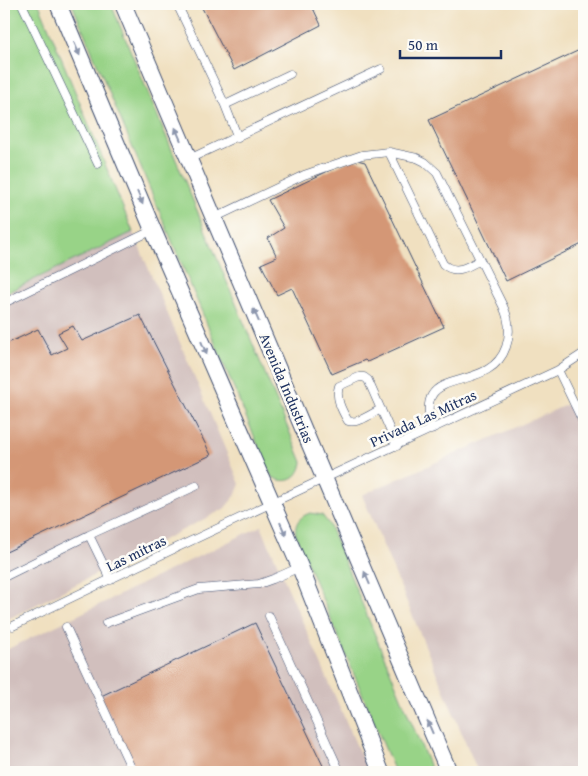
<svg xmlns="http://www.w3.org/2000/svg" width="588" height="776" font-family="'Gentium Book Plus',serif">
<rect width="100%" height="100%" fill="#fdfcf7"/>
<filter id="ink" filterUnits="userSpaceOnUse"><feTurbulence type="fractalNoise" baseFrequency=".02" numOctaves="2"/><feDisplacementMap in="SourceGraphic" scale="10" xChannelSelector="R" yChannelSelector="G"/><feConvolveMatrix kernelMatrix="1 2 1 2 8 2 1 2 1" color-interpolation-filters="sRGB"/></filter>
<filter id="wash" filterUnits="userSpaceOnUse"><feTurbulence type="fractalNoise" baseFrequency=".0096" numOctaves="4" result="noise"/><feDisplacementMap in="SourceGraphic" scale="20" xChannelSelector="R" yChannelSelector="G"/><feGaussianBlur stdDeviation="1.12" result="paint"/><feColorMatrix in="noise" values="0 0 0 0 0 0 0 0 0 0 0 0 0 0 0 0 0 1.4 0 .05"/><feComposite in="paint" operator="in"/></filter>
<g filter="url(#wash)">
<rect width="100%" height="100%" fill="#f0e0c0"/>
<!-- industrial -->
<path fill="#d1bfbd" d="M133,232L240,484L235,496L224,509L4,621V295Z
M584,397V772H478L362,495Z
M261,526L368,772H4V651Z"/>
<!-- green -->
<path fill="#98d387" stroke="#5a8172" d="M4,4H39L133,232L4,294Z
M72,4H111L302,462C300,479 285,486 271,476Z
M310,513L322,515L329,524L432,772H395L296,536C294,525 298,517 310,513Z"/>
<g id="blocks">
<!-- building -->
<path fill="#d49776" d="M200,4H311L321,25L234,70Z
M584,48V243L506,281L429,120Z
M353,159L365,162L444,327L367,362L365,360L332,374L292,288L277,295L261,264L277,257L268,238L284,228L268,200Z
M140,315L211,455L4,553V345L38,329L52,355L67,348L58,333L73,326L82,341Z
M255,623L326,772H137L101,696Z"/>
</g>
</g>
<g filter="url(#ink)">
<use href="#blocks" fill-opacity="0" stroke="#3b4a6d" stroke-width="1"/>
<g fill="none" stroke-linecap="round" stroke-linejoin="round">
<defs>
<path id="lane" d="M22,4L98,164
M177,4L225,105L238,138
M4,5L5,4
M225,105L290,74
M389,152L443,264C455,275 468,267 480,260
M189,159L381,69
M214,218L304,175L362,155L389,152L417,158L425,162L437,173L503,306C509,319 511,333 506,347C493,385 444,374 432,395C426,405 430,419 431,430
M4,303L153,230
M558,370L584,424
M381,409C371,414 358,424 348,421C342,411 335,398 339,386L359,377H364L368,380L397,446
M89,535L111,580
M4,577L89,535L196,486
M269,616L340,772
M106,623L199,589L259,584L273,579L300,567
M13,626C193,538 376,455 558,370L584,353
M66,627L133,772"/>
<path id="street" d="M58,4L153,230L300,567L381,772
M123,4L449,772"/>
</defs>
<!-- lane casing -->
<use href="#lane" stroke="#3b4a6d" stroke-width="9"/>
<!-- street casing -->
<use href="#street" stroke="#3b4a6d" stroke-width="18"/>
<!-- lane -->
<use href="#lane" stroke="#fff" stroke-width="8"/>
<!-- street -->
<use href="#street" stroke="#fff" stroke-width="16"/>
</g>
<!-- one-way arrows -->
<defs><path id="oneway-solid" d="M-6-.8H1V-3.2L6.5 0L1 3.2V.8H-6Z" transform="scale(1.25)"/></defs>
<g fill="#8d97ae">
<use href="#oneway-solid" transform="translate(77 49) rotate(67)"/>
<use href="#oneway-solid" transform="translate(178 134) rotate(-113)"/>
<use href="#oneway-solid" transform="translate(140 198) rotate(67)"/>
<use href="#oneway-solid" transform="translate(256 315) rotate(-113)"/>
<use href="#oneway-solid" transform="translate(204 348) rotate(67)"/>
<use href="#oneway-solid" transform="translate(283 529) rotate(66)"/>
<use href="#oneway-solid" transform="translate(367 578) rotate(-113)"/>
<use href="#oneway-solid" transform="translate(430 727) rotate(-113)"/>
</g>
</g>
<g text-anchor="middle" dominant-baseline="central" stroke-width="5" stroke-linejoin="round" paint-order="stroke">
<!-- street labels -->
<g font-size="15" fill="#1b2f5e" stroke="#fdfcf7">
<text transform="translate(287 388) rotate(67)">Avenida Industrias</text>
<text transform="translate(423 418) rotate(-25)">Privada Las Mitras</text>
<text transform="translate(136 553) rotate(-26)">Las mitras</text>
</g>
</g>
<!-- margin -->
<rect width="588" height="776" fill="none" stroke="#fdfcf7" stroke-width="20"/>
<!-- scale -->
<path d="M400 50v8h101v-8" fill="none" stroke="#1b2f5e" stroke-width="2.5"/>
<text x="408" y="50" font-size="15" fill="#1b2f5e" stroke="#fdfcf7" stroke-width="4" paint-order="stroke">50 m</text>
</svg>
